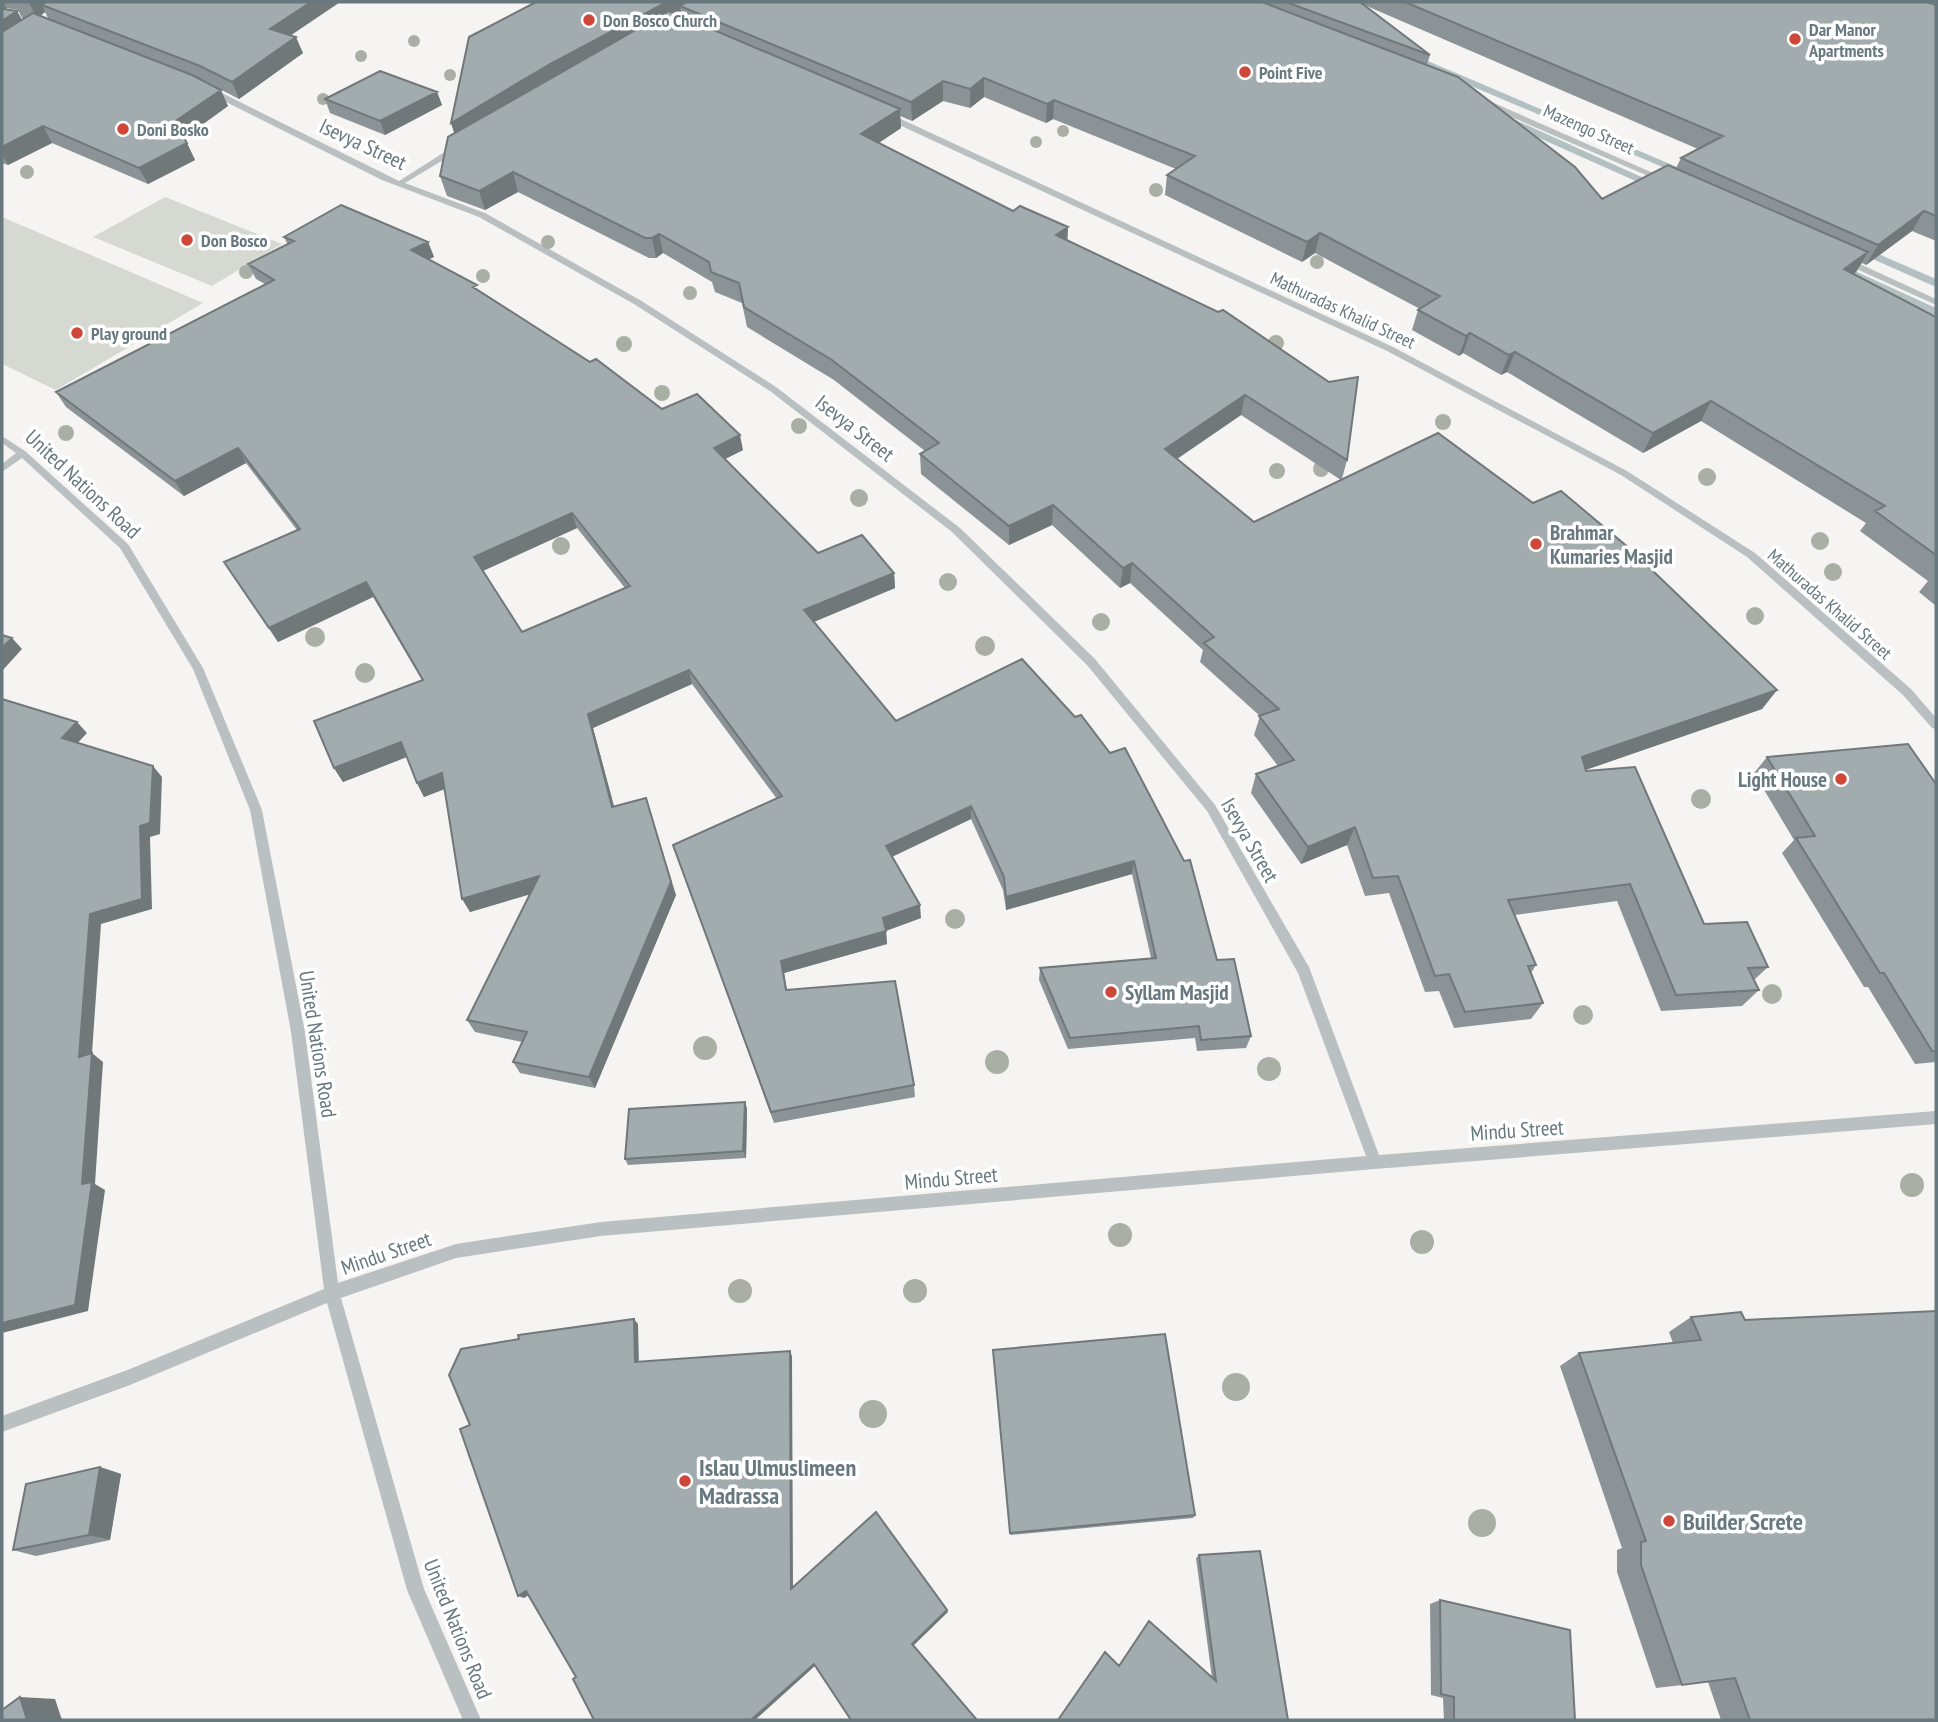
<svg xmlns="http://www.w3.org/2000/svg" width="1938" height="1722" font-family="'PT Sans Narrow',sans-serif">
<rect width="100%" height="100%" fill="#f5f4f2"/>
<!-- green -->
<path fill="#d5d9d1" d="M165,197L282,244L212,286L93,237Z
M2,217L203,303L56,390L2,364Z"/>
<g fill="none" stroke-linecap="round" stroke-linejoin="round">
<!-- stream -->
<path fill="#b3c0c2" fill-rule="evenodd" d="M1403,53H1409L1696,175L1686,177L1403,57Z
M1501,117H1509L1668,189L1658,191L1501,121Z
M1852,246H1860L1936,279V287L1852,250Z
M1836,266H1844L1936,308V316L1836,272Z"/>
<!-- minor -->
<path fill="#babfc1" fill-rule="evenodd" d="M208,89H214L399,181L454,146H460V150L405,183L485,213L640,300L776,387L960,528L1095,659L1215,805L1309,967L1379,1155L1936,1111V1124L1375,1169L601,1236L456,1258L341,1298L424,1589L481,1720H463L407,1590L327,1303L130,1385L2,1432V1416L130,1369L324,1289L291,1032L250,810L193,669L120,548L22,458L2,472V464L16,453L2,443V436L25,451L128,544L203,668L262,810L305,1032L338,1283L456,1244L601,1222L1366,1156L1298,973L1207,811L1087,665L952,532L770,391L634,304L479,217L382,180L208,93Z
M1479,99H1485L1669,180L1662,182L1479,103Z
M882,113H888L1393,347L1627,471L1755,553L1911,689L1936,718V729L1932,728L1903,695L1747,557L1621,475L1387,351L882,117Z
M1841,258H1847L1936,299V305L1841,262Z"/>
</g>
<!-- trees -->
<g fill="#a9afa4">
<circle cx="414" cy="41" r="6"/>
<circle cx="361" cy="56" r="6"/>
<circle cx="450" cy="75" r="6"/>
<circle cx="323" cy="99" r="6"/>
<circle cx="1063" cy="131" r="6"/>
<circle cx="1036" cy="142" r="6"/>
<circle cx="27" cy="172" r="7"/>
<circle cx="1156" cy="190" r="7"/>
<circle cx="548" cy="242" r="7"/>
<circle cx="1317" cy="262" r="7"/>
<circle cx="246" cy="272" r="7"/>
<circle cx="483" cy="276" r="7"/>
<circle cx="690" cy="293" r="7"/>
<circle cx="1276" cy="343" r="8"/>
<circle cx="624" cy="344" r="8"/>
<circle cx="662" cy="393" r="8"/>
<circle cx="1443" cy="422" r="8"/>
<circle cx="799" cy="426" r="8"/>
<circle cx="66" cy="433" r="8"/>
<circle cx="1321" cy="469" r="8"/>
<circle cx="1277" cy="471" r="8"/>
<circle cx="1707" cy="477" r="9"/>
<circle cx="859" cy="498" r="9"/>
<circle cx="1820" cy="541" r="9"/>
<circle cx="561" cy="546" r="9"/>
<circle cx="1833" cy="572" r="9"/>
<circle cx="948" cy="582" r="9"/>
<circle cx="1755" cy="616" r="9"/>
<circle cx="1101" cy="622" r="9"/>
<circle cx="315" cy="637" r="10"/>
<circle cx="985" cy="646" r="10"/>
<circle cx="365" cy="673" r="10"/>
<circle cx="1701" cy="799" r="10"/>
<circle cx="955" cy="919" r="10"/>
<circle cx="1772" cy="994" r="10"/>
<circle cx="1583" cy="1015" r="10"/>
<circle cx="705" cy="1048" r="12"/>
<circle cx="997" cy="1062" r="12"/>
<circle cx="1269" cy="1069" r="12"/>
<circle cx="1912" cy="1185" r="12"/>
<circle cx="1120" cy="1235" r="12"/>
<circle cx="1422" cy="1242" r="12"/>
<circle cx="740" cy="1291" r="12"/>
<circle cx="915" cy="1291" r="12"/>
<circle cx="1236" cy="1387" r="14"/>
<circle cx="873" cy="1414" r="14"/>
<circle cx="1482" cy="1523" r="14"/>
</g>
<!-- wall -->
<path fill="#8b9396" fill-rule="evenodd" d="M2,2H340L290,36L303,53L239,99L204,81L228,106L184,138L195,160L148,184L52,143L8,165L2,163ZM6,8L18,10L22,18H24L22,20L17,11L7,10ZM45,12L49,20L40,16Z
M536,2H1936V241L1912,231L1866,265L1862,263L1856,272L1853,274L1936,317V606L1919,592L1928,581L1860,531L1866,523L1701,421L1643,453L1507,372L1501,375L1463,353L1459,356L1412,330L1418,310L1420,309L1315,253L1302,262L1165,195L1167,175L1176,169L1053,119L1046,123L984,97L970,108L943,101L912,121L900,116L901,128L879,143L1013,211L1068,227L1067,241L1347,460L1342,479L1777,690L1762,709L1585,770L1704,924L1768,967L1754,980L1759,990L1742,1006L1661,1011L1617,901L1515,915L1536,965L1531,973L1543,1003L1531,1019L1454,1028L1439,991L1425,992L1389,893L1365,896L1347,845L1301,864L1251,793L1256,774L1278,766L1254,735L1260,716L1200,662L1203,650L1130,583L1120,588L1052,525L1009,545L921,474L920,454L925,451L834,380L747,327L742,303L715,292L712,282L663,253L656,258H649L518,192L485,210L447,196L440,176L455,133L451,123ZM1362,4L1698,149L1681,158L1676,168L1602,199L1427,65L1430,55ZM1241,415L1341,480L1254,522L1177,459Z
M437,92L442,105L385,135L330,113L325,99Z
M284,237L428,242L434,257L428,259L662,409L743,450L725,459L818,553L894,573L895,588L814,622L896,721L1022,659L1217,960L1251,1036L1246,1048L1197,1051L1195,1038L1068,1049L1039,980L1040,968L1151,958L1132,874L1006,910L1003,890L971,819L892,857L921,918L886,931L887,944L784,973L787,990L914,1085L915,1097L774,1123L673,845L777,799L692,684L593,728L614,807L676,895L595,1088L520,1073L513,1062L522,1042L475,1032L467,1020L530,894L470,912L445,789L424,797L417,783L407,757L343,782L334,768L422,680L373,597L278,642L224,562L297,530L246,463L184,496L66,407L56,392L265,284L256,279L248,264L288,245ZM577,528L625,588L522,632L483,571Z
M1767,757L1936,784V1062L1915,1064L1868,987H1864L1782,853L1794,840L1754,773Z
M745,1102L747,1109L746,1158L628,1165L625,1159Z
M1691,1317L1936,1720H1721L1708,1682L1656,1688L1617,1572V1550L1622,1548L1560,1366L1579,1353L1673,1343L1669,1332Z
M993,1350L1195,1515L1193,1518L1010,1535Z
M100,1467L121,1474L110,1540L36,1556L13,1550Z
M1199,1555L1288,1720H1058L1103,1654L1105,1652L1119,1666L1149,1621L1212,1678L1196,1558Z
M1440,1600L1575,1720H1444L1443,1698L1431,1695L1430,1604Z"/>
<!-- shaded-wall -->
<path fill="#71787a" d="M3,2L10,15L17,11L26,27L2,43Z
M30,2H57L42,5L45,12L37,18L29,3Z
M311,2H340L276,45L270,29Z
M667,2H705L680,6L681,14L555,83L457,142L451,123L550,64Z
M296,37L303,53L239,99L232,82Z
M984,78V97L970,108V89Z
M943,81V101L912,121L911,102Z
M221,90L228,106L182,139L174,122Z
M437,92L442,105L385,135L380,121Z
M1054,100L1053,119L1046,123L1047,104Z
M900,109L901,128L863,153L861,134Z
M43,126L52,143L8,165L2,154V147Z
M187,143L195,160L148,184L139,168Z
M513,172L518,192L485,210L479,191Z
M1924,211L1912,231L1866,265L1878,245Z
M1068,227L1067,247L1056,235Z
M1320,233L1315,253L1302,262L1307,242Z
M659,234L663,253L656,258L652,238Z
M428,242L434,257L416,265L411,250Z
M1868,252L1856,272L1833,289L1844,269Z
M1470,333L1463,353L1459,356L1466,336Z
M1515,352L1507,372L1501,375L1509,355Z
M1245,395L1241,415L1162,469L1165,449Z
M1711,401L1701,421L1643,453L1653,433Z
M740,435L743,450L717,463L714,448Z
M238,448L246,463L184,496L175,481Z
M1053,505L1052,525L1009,545V526Z
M572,513L577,528L480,572L474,557Z
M1132,563L1130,583L1120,588L1123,568Z
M894,573L895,588L806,625L804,610Z
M366,582L373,597L278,642L269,628Z
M12,638L22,649L2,671V648Z
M689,670L692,684L593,728L618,821L612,807L588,714Z
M1777,690L1762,709L1571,775L1582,757Z
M77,722L87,733L72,749L62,738Z
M401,742L409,756L343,782L334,768Z
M153,766L162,777L160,834L150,837L152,909L101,924L92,1053L103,1062L95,1184L105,1190L88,1311L2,1333V1323L82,1184L79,1057L90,914L140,826Z
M442,773L449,787L424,797L417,783Z
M646,798L676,895L595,1088L589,1077Z
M971,806V819L887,859L886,846Z
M1355,827L1347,845L1301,864L1308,847Z
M1134,861L1132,874L1006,910V897Z
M539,876L545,890L470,912L462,899Z
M920,905L921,918L885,931L883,918Z
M886,931L887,944L784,973L789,1003L781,961Z
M745,1102L747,1109L746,1158L743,1151Z
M634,1319L638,1324L639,1367L635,1362Z
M790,1351L792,1356L793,1591L791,1589Z
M100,1467L121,1474L110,1540L89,1535Z
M526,1591L532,1593L524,1598L518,1596Z
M947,1610L948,1612L913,1646L912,1644Z
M814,1664L816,1665L755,1720H751Z
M20,1697L55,1699L62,1720H27Z"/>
<!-- building -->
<path fill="#a2abae" stroke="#71787a" stroke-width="2" fill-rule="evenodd" d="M2,2H3V9L17,11L2,21Z
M46,2H311L270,29L296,37L232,82L200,66L42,5Z
M536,2H667L550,64L451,123L469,37Z
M687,2H1262L1458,77L1575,167L1602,199L1668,165L1868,252L1844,269L1936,317V555L1875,511L1885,506L1711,401L1653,433L1515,352L1509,355L1470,333L1466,336L1418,310L1440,296L1320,233L1307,242L1167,175L1195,156L1054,100L1047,104L984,78L970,89L943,81L911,102L680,6Z
M1286,2H1360L1430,55Z
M1405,2H1927L1936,5V216L1924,211L1878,245L1681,158L1723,136Z
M669,11L900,109L861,134L1013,211L1020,206L1068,227L1056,235L1218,312L1223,310L1329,382L1358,377L1347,460L1245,395L1165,449L1254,522L1438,433L1533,503L1561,491L1629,548L1777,690L1582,757L1586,771L1635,767L1704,924L1747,922L1768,967L1748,968L1759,990L1676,995L1630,884L1508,900L1536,965L1528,966L1543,1003L1465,1012L1449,974L1435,976L1398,876L1373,878L1355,827L1308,847L1256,774L1294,760L1259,716L1279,709L1204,643L1214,637L1132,563L1123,568L1053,505L1009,526L920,454L939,443L832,360L744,307L739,283L711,272L709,262L659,234L652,238H645L513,172L479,191L440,176L448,137Z
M33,13L192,75L221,90L174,122L187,143L139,168L43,126L2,147V32Z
M380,71L437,92L380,121L325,99Z
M341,205L428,242L411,250L477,285L473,287L590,362L596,359L662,409L697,394L740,435L714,448L818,553L862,535L894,573L804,610L896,721L1022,659L1075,717L1081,715L1110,753L1125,748L1184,861L1190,860L1217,960L1234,959L1251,1036L1201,1040L1199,1026L1070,1038L1040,968L1156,958L1134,861L1006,897L1004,877L971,806L886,846L920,905L883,918L886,931L781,961L786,990L895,981L914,1085L771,1112L673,845L782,796L689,670L588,714L612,807L646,798L671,882L589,1077L513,1062L527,1032L467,1020L539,876L462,899L442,773L417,783L401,742L334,768L314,721L423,680L366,582L269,628L224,562L300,529L238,448L175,481L56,392L274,280L248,264L294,241L284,237ZM572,513L630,586L522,632L474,557Z
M2,635L12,638L2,648Z
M2,699L77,722L62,738L153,766L150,823L140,826L142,899L90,914L79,1057L92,1053L82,1184L92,1182L75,1305L2,1323Z
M1908,744L1936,784V1051H1932L1884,973H1880L1796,838L1815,836L1767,757Z
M745,1102L743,1151L625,1159L629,1109Z
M1936,1311V1720H1750L1735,1678L1682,1685L1641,1565V1542L1646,1541L1579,1353L1701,1340L1691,1317L1741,1312L1745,1320Z
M634,1319L635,1362L790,1351L791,1589L876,1512L947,1610L912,1644L977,1720H851L814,1664L751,1720H594L573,1679L576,1677L526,1591L518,1596L460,1429L470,1425L449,1375L461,1349L519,1339L518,1335Z
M1165,1334L1195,1515L1010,1533L993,1350Z
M100,1467L89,1535L13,1550L26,1484Z
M1260,1551L1288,1720H1058L1105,1652L1119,1666L1149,1621L1216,1681L1199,1555Z
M1440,1600L1570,1630L1575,1720H1454V1697L1441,1694Z
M20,1697L27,1720H2V1710Z"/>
<!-- markers -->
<g fill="#cf4738" stroke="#fff" stroke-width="2.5">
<circle cx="589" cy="20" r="7"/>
<circle cx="1795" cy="39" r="7"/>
<circle cx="1245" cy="72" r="7"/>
<circle cx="123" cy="129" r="7"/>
<circle cx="187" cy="240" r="7"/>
<circle cx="77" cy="333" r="7"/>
<circle cx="1536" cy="544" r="7"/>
<circle cx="1841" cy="779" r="7"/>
<circle cx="1111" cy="992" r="7"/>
<circle cx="685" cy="1481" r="7"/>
<circle cx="1669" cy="1521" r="7"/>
</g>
<g text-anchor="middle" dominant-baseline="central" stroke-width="7" stroke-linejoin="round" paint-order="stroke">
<!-- far-poi labels -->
<g font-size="18" font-weight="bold" fill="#67787f" stroke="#fff" text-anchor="start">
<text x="603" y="20">Don Bosco Church</text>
<text x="1809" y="29">Dar Manor<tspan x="1809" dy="21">Apartments</tspan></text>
<text x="1259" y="72">Point Five</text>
<text x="137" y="129">Doni Bosko</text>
<text x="201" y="240">Don Bosco</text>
<text x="91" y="333">Play ground</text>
</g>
<!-- far-street labels -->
<g font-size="18" fill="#67787f" stroke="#fff">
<text transform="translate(1589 129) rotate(24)">Mazengo Street</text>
<text transform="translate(1343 310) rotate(25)">Mathuradas Khalid Street</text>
<text transform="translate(1830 604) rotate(41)">Mathuradas Khalid Street</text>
</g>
<!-- street labels -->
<g font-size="21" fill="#67787f" stroke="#fff">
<text transform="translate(363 144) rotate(25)">Isevya Street</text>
<text transform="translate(855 428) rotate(38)">Isevya Street</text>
<text transform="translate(83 484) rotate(43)">United Nations Road</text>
<text transform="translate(1250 840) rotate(60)">Isevya Street</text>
<text transform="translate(318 1044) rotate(81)">United Nations Road</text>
<text transform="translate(1517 1130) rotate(-4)">Mindu Street</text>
<text transform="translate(951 1178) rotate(-5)">Mindu Street</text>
<text transform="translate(386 1253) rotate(-19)">Mindu Street</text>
<text transform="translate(458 1629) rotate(68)">United Nations Road</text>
</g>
<!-- poi labels -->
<g font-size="21" font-weight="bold" fill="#67787f" stroke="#fff" text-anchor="start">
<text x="1550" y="532">Brahmar<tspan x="1550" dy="24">Kumaries Masjid</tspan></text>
<text x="1827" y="779" text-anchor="end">Light House</text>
<text x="1125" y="992">Syllam Masjid</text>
</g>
<!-- near-poi labels -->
<g font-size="24" font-weight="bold" fill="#67787f" stroke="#fff" text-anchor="start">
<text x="699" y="1467">Islau Ulmuslimeen<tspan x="699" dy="28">Madrassa</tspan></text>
<text x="1683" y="1521">Builder Screte</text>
</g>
</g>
<!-- border -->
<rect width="1938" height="1722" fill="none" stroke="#67787f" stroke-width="7"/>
</svg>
